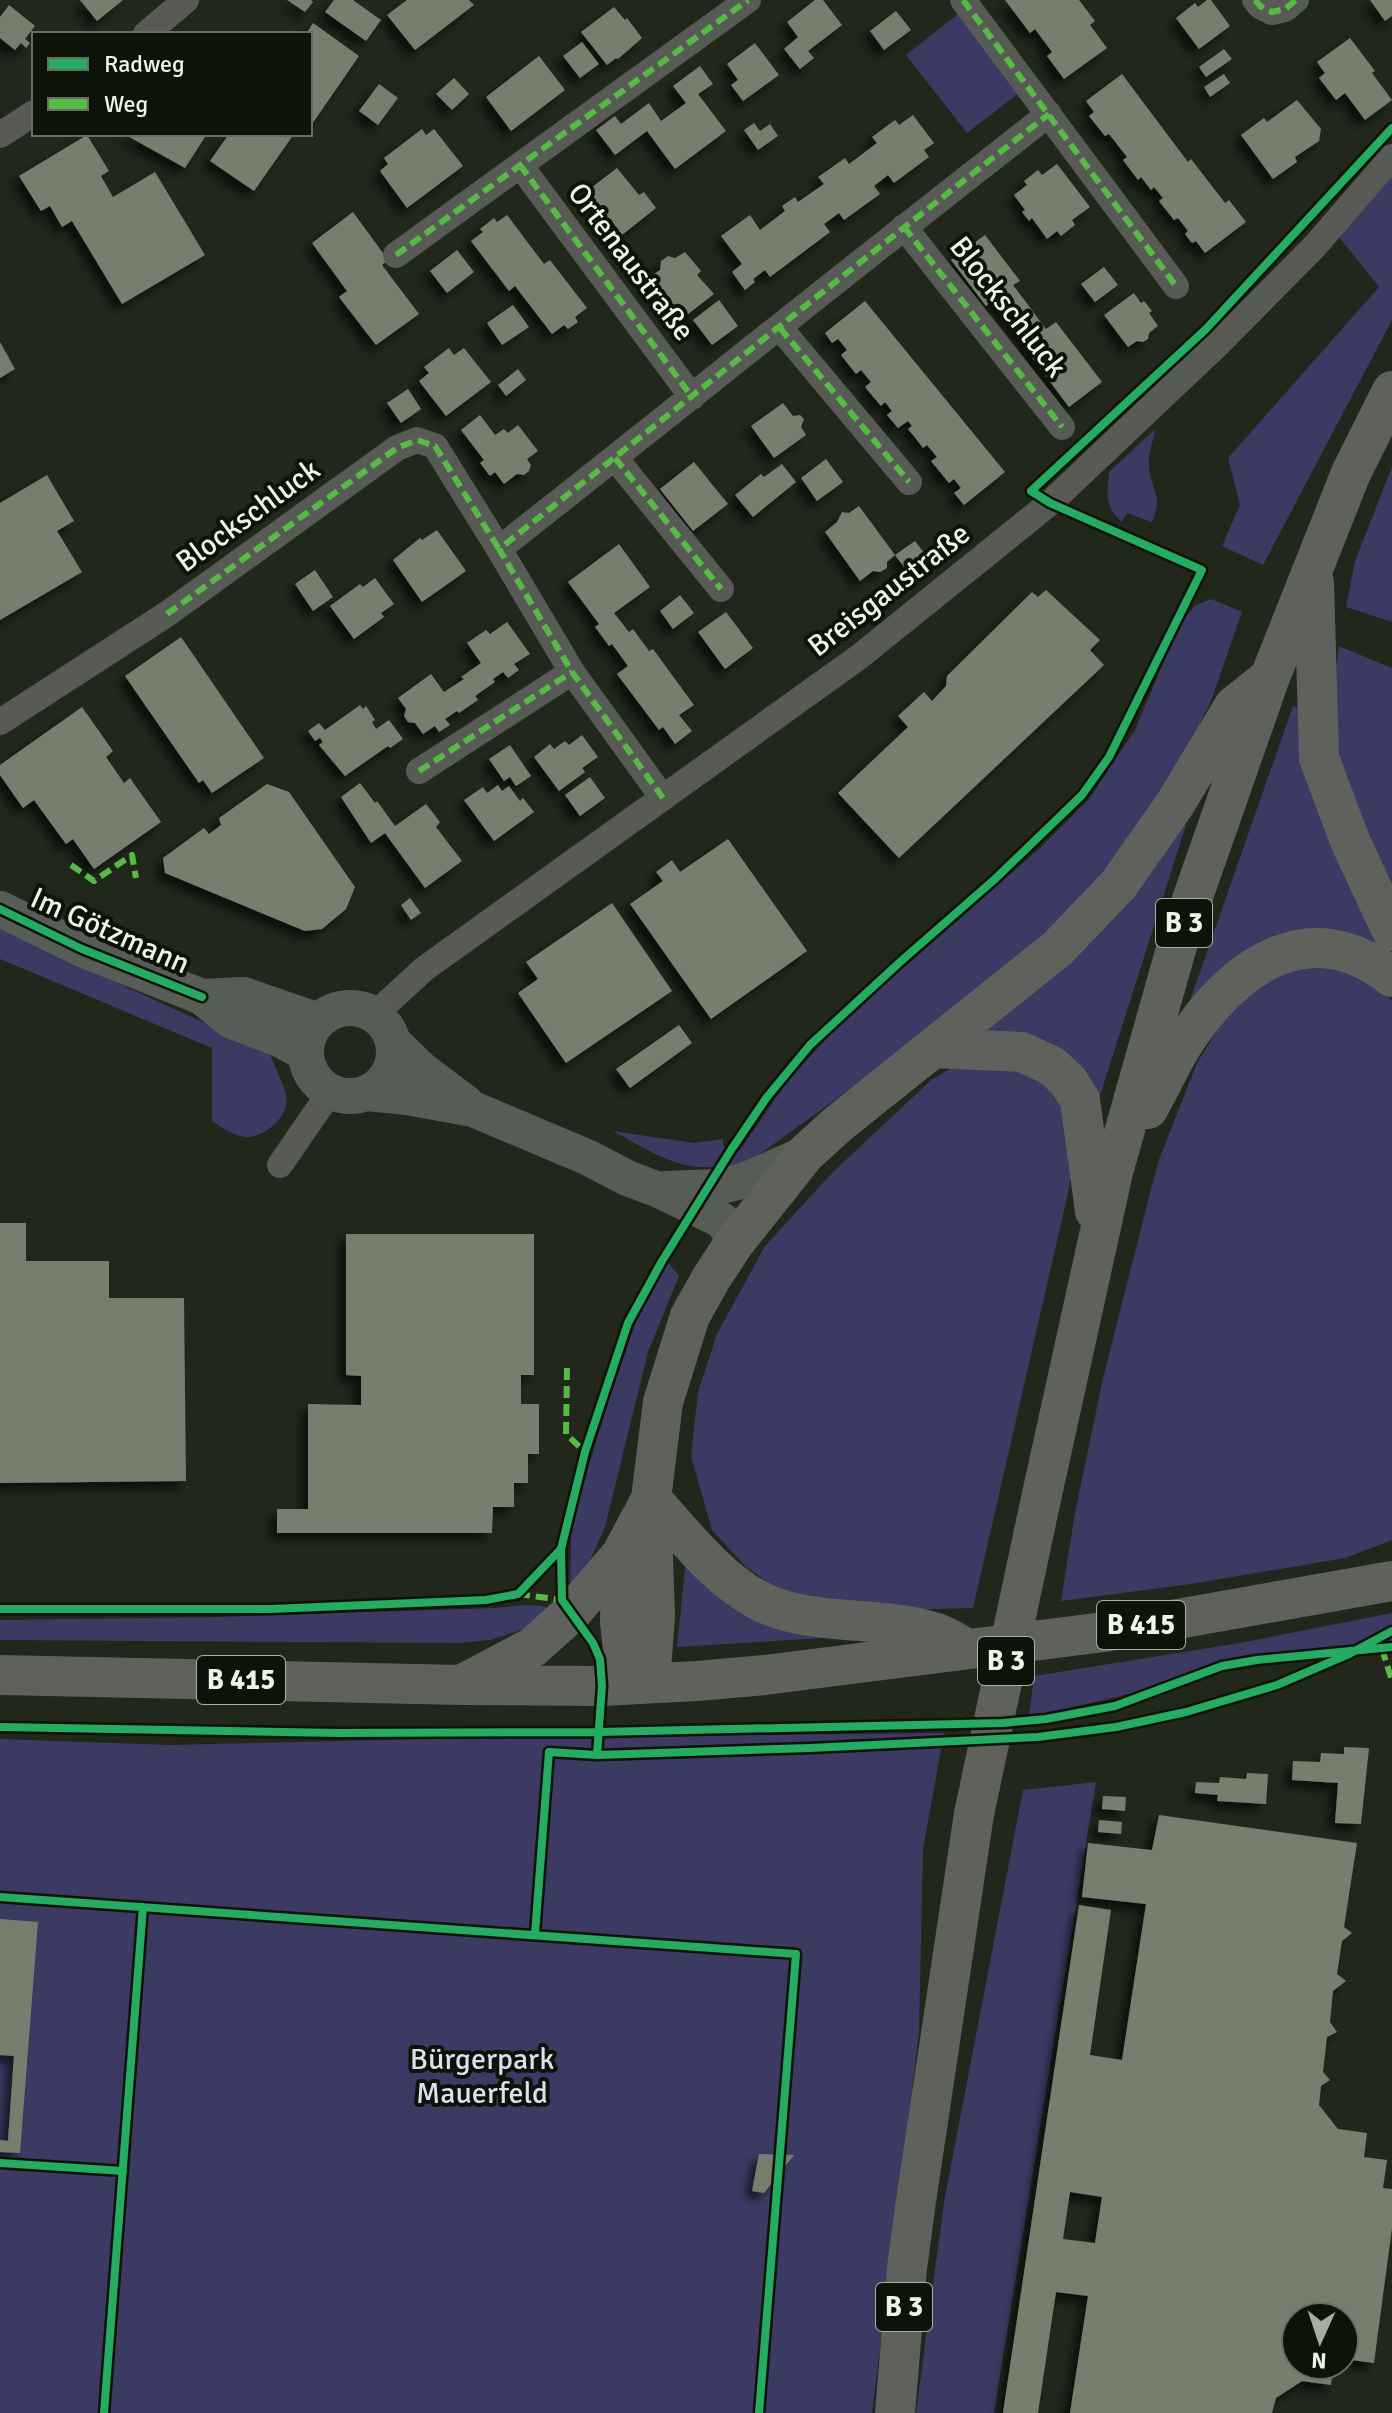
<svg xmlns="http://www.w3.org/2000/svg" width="1392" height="2413" font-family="Signika,sans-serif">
<defs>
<filter id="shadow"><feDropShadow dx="-7" dy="7" stdDeviation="4" flood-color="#0009"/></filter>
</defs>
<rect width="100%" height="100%" fill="#21271b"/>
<!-- green -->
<path fill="#3c3a63" d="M958,14L1019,93L967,133L906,55Z
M1392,175V320L1263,565L1222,546L1240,505L1228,458L1379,287L1339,237Z
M1155,429C1154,442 1147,453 1149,466C1151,492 1164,495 1152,522L1127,513L1122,522C1104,506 1107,495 1109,472Z
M1392,467V622L1346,607L1355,561Z
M1211,599L1242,612L1211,701L1166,795L1080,907L878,1069L750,1161C688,1177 667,1161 613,1131L694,1143L723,1139V1146L727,1152L734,1153L740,1150L789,1079L844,1020L1041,847L1089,799L1135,730L1180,623L1196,605Z
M1339,646L1392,668V884L1368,838L1342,773L1330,711Z
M1293,706L1304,710L1321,810L1392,957L1335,936L1186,1012Z
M1179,823L1186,825L1098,1102L976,1032Z
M0,929L270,1053C274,1067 283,1081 286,1095C290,1116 266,1137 246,1137C234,1136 222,1128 212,1121V1048L0,959Z
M1291,964L1344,969L1377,987L1392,1001V1540L1345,1558L1191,1584L1061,1601L1075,1513L1103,1378L1158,1162L1197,1063L1231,1008Z
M988,1064L1037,1077L1058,1096L1075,1155L1068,1193L973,1608L864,1611L804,1599L769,1583L745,1566L712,1530L691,1456L698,1392L717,1334L765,1246L832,1173L931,1080L957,1065Z
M668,1262L679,1276L648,1352L605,1527L589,1563L570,1590L571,1537L578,1503L606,1408L636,1321Z
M687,1549L840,1637L677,1647Z
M524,1605L543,1606L550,1609L530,1627L490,1640L461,1643L0,1640V1620L218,1617L495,1608Z
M1392,1613V1644L1244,1668L1029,1717L1034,1676L1240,1643Z
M944,1733L923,1849L919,2033L872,2413H0V1739L170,1745L465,1738Z
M1096,1782L994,2413H916L944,2202L1023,1790Z"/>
<!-- building -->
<path fill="#767f6e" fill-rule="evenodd" filter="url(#shadow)" d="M80,0H123L97,21Z
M287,0H311L313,2L305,12Z
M334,0H353L381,20L366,41L325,12Z
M407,0H469L474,5L415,50L387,15Z
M815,0H823L842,25L808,51L814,58L800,69L784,49L798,37L787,22Z
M1005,0H1079L1095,21L1090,25L1107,48L1064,79L1047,56L1052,52L1035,29L1030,33Z
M1207,0H1211L1230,26L1199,49L1176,18L1195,3L1198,7Z
M1370,0H1392V16L1385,21Z
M9,5L35,26L25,39L30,43L26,48L21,43L15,50L0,38V17Z
M614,7L625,20L627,18L642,38L618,59L616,58L607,65L581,32Z
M896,11L911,30L884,50L870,31Z
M313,23L359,56L310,127V34H306Z
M1350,38L1375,71L1372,73L1392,100L1365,120L1345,93L1336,100L1319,78L1325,73L1317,62Z
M582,42L599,64L580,78L563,56Z
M755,43L779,75L743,101L731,85L738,80L727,64Z
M1224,49L1232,59L1206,77L1199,67Z
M539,56L565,90L511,131L486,97Z
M700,66L713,84L698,94L726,131L675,169L647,131L615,155L596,130L615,116L621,124L649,103L661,121L686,103L673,86Z
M1122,74L1188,162L1191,159L1225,203L1229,200L1246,222L1205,253L1196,241L1192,243L1185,234L1188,231L1178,218L1174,220L1159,201L1163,198L1154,187L1151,190L1141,177L1138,180L1123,160L1127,157L1109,134L1105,136L1089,116L1094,112L1086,101Z
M1224,74L1230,83L1210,97L1204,87Z
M454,78L469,94L452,110L436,94Z
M379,84L398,98L378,125L359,111Z
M1297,100L1321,129L1319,141L1295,157L1297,162L1273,179L1241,135L1264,118L1267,122Z
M913,115L934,143L924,150L929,157L894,183L888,175L874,186L880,194L844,220L839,213L824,224L830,232L770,277L765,270L753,279L755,282L745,290L732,272L742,264L721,236L750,215L760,230L785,211L782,206L795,197L798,202L824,184L818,177L831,168L845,158L849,164L877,143L872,137L895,120L899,125Z
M754,123L760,131L770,124L778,136L758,150L744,130Z
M422,129L426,135L434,129L463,166L407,208L380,171L388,164L384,158Z
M124,134H207L185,168Z
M229,134H294L254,191L210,161Z
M87,135L109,171L101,176L113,197L155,172L205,255L122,304L72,221L62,227L50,206L41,211L19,176Z
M1057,164L1090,207L1072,220L1075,225L1061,236L1057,231L1047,239L1032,218L1029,221L1022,212L1025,210L1014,195L1027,185L1024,181L1038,170L1042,175Z
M617,168L639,195L644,192L656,208L622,235L611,220L605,225L599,215L603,212L587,191Z
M353,212L388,260L382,265L419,314L376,345L339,297L347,291L312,243Z
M507,215L544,264L550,260L587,308L575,317L578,322L568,329L564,325L552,334L515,286L509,291L471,241L483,232L480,229L494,218L497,222Z
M985,235L1020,281L1013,285L1046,329L1056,322L1102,382L1069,407L1023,346L1027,344L993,300L986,306L951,260Z
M457,250L474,272L447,293L430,271Z
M685,252L701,271L697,275L714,294L679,321L647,279L660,270L661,261L668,256L675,258Z
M1104,267L1118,285L1095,302L1081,284Z
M1134,293L1141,303L1144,301L1152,311L1149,313L1158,326L1149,333L1148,339L1143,342L1137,341L1128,347L1104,315Z
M719,300L738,326L712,345L693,320Z
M865,301L1005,472L964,505L954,493L961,488L954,479L949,483L931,461L937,457L927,445L923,448L917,440L908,429L912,426L908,421L898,428L887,415L892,411L885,402L881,406L865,387L871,382L861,370L856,374L841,355L847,350L843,345L838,339L832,343L825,333Z
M513,305L529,327L502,345L487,323Z
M0,342L15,369L0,378Z
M449,348L454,355L464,348L491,382L446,416L419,381L429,373L424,367Z
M518,369L526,380L506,396L498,385Z
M408,389L421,409L401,423L387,403Z
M783,403L793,416L800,415L804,419L801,427L806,435L774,458L751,426Z
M480,415L495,435L504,429L508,433L518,425L538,451L527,459L531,465L529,471L524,475L517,474L504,484L495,472L490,476L480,463L484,460L461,430Z
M826,459L843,482L817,501L801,478Z
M694,462L728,504L693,531L660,489Z
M782,464L796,482L753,517L735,495L761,474L764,477Z
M47,475L74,521L57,531L82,572L0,620V503Z
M859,506L895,555L887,562V568L880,572L873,571L860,581L825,532L837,522L842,512L849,513Z
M437,530L466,571L422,602L393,560L420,538L422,540Z
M915,541L933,565L913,579L895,555Z
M619,544L650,587L614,613L629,632L633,629L649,651L653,649L694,705L679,715L692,731L675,744L663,727L659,730L617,674L628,666L612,644L609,646L595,627L599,624L568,582Z
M315,570L333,597L313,611L295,584Z
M375,578L394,604L381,613L384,617L354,639L330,606L360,584L363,587Z
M1046,590L1100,640L1090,650L1104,665L899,858L838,793L908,727L898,716L924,692L932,701L946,686L947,676L1032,592L1038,597Z
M680,595L694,613L673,629L660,611Z
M726,612L753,648L725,669L698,632Z
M507,622L530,654L514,664L519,670L508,678L503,672L493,679L495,682L475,696L478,700L459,713L457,711L445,719L450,725L439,732L435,726L423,734L415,723L408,722L404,716L406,709L398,698L431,674L444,692L464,679L461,677L481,663L467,643L486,630L490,634Z
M181,637L264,758L212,793L203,780L199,783L125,676Z
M360,705L363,709L366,706L375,720L372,722L376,729L389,720L403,739L390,748L388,746L345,776L319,745L323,742L320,738L315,741L308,731L319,723L325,730Z
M82,707L113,751L106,757L124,783L130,778L161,822L94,869L73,839L66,844L34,800L23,808L0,775V765Z
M582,735L598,757L582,768L585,772L559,791L534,757L550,744L554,749L565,741L569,745Z
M510,745L531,776L516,786L510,777L504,781L489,759Z
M590,777L605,798L580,816L565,795Z
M360,783L375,803L377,801L395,826L426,804L440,822L436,827L462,861L425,888L385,833L371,843L341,797Z
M267,784L289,792L355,887L346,909L322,929L305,931L165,873L163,858L204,828L209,834L221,825L219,818Z
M498,785L502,791L509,786L520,801L523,798L534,812L494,841L464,800L483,787L487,793Z
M728,839L807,951L711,1019L630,904L663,881L656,872L672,860L680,872Z
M410,898L421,913L411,920L401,905Z
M612,903L672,991L566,1063L518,993L538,979L526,962Z
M679,1025L692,1043L630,1088L616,1069Z
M0,1223H26V1261H109V1298H184L186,1481L0,1483Z
M346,1234H534V1375H521V1404H539V1454H528V1483H514V1507H493L492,1533H277V1509H308V1404L361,1405V1376L346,1375Z
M1344,1747L1369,1748L1361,1824L1335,1823L1338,1783L1292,1780L1293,1761L1320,1762L1321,1753L1344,1754Z
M1247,1773L1268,1774L1266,1804L1217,1801L1218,1795L1195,1793L1196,1782L1219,1783L1220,1777L1246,1779Z
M1103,1796L1126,1797L1125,1811L1102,1809Z
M1159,1815L1357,1843L1344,1927L1352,1933L1342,1941L1337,1974L1346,1981L1333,1991L1330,2022L1337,2032L1327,2037L1323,2072L1330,2080L1321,2086L1319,2105L1338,2129L1367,2133L1364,2157L1387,2160L1383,2188L1392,2189V2228L1374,2363L1344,2359V2317H1296V2365H1333L1331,2385L1302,2381L1276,2398L1272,2413H1070L1088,2296L1056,2292L1038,2413H1003L1079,1905L1111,1910L1090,2055L1122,2060L1146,1904L1082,1897L1088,1843L1152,1850ZM1070,2192L1102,2197L1095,2243L1063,2239Z
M1099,1820L1122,1822L1121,1834L1098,1832Z
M0,1919L38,1922L20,2153L0,2152V2140L8,2141L14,2056L0,2055Z
M759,2154L794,2155L764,2193L752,2191Z"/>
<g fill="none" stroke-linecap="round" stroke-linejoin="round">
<!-- street -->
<path stroke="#585a55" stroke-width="26" d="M963,0L1176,286
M1255,0L1260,6L1272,12L1285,9L1296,0
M146,34L186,0
M0,135L34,113
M520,165L692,397
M904,227L1062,427
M396,255L748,0
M780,328L909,482
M615,458L721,589
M0,722L167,614L397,448L417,440L435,446L499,549
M419,771L572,672
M663,798L572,672L499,549C683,404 865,257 1049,114
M374,1015L424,969L859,657L1050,503L1217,345L1314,247L1392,157
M280,1165L330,1092"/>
<!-- secondary -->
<path stroke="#585c56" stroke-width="36" d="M0,909L82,949L202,997L230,1020L279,1039L305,1053
M202,997L244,995L319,1021
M306 1052a44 44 0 1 1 88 0a44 44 0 1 1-88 0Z
M393,1042L421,1069L466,1103
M367,1093L407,1097L473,1109L589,1158L627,1178L659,1190L723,1221L735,1242
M665,1189L717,1187L746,1180L805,1154"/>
<!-- primary -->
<path stroke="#5f625c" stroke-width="40" d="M1314,582L1319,758L1350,841L1392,931
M933,1048L1022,1052L1052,1066L1068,1081L1080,1100L1095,1211
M1148,1109C1160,1088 1170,1065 1183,1044C1232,968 1308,911 1392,977
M651,1499C683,1533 715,1577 758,1600C808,1627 879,1615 933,1632C945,1635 956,1643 966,1648
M621,1555L620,1623L624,1656L637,1684
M0,1675L462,1685L602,1686L697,1681L765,1675L1104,1632L1392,1581
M465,1683L533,1647L572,1612L621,1555L651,1499
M637,1684L652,1657L655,1616L651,1499L663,1402L690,1316L712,1277L735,1242L805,1154L838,1124L1058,948L1119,884L1175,804L1234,706L1264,682
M895,2413L907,2268L916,2201L974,1814L1039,1508L1113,1172L1182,928L1270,677L1351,473L1392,391"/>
<!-- quiet -->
<path stroke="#58b947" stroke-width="6" stroke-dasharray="12 6" stroke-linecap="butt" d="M963,0L1176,286
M1255,0L1260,6L1272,12L1285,9L1296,0
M520,165L692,397
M904,227L1062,427
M396,255L748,0
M780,328L909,482
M615,458L721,589
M167,614L397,448L417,440L435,446L499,549
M419,771L572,672
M663,798L572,672L499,549C683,404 865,257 1049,114
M71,865L94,881L132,855L136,878
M567,1368L566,1434L585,1452
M518,1594L562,1600
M1382,1649L1392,1681"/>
<defs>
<path id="cycleway" d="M0,909L82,949L202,997
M0,1609H271L486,1600L518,1594L561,1549
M0,1727L339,1733L600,1732L1003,1723L1046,1719L1115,1706L1222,1666L1257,1660L1392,1647
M597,1755L602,1686L600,1659L593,1643L562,1600L561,1549L585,1452L628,1323L662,1261L731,1150L767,1097L810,1045L900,962L995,879L1082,795L1109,757L1202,570L1050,503L1031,491L1206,329L1392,128
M0,1897L796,1954L759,2413
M535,1934L549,1752L597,1755L810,1748L1038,1737L1116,1727L1186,1712L1277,1685L1349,1654L1392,1631
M0,2163L123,2171
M104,2413L143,1907"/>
</defs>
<!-- cycleway casing -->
<use href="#cycleway" stroke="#0d1308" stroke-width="13"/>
<!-- cycleway -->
<use href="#cycleway" stroke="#26ab63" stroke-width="8"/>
</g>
<g text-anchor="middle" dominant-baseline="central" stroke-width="8" stroke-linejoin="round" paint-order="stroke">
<!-- shield labels -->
<g fill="#0d1308" stroke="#aab2a3" stroke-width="2">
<rect x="1156" y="899" width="56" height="48" rx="6"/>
<rect x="1097" y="1601" width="88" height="48" rx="6"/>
<rect x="978" y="1637" width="56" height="48" rx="6"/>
<rect x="197" y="1656" width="88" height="48" rx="6"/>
<rect x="876" y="2283" width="56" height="48" rx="6"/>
</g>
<g font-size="28" font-weight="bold" fill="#edf6e6">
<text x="1184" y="923">B 3</text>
<text x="1141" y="1625">B 415</text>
<text x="1006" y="1661">B 3</text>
<text x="241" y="1680">B 415</text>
<text x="904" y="2307">B 3</text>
</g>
<!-- street labels -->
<g font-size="30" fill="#edf6e6" stroke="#0d1308">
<text transform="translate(631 262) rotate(53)">Ortenaustraße</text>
<text transform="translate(1008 307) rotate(52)">Blockschluck</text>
<text transform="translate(248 516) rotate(-36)">Blockschluck</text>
<text transform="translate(889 590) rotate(-38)">Breisgaustraße</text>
<text transform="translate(110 931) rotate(24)">Im Götzmann</text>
</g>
<!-- park labels -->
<g font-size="30" fill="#dedff0" stroke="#0d1308">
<text x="482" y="2059">Bürgerpark<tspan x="482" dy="34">Mauerfeld</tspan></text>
</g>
</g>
<!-- legend -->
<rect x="32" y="32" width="280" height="104" fill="#0d1308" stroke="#676e61" stroke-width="2"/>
<rect x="48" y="58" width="40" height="12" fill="#26ab63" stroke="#676e61" stroke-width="2"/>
<text x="104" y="72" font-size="24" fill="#edf6e6">Radweg</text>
<rect x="48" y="98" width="40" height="12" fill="#58b947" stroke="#676e61" stroke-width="2"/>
<text x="104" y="112" font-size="24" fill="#edf6e6">Weg</text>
<!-- north arrow -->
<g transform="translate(1320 2341) rotate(183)"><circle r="38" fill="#0d1308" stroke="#676e61" stroke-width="2"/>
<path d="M0-6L14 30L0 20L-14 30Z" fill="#a6ae9f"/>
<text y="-12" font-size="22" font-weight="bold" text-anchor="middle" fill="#edf6e6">N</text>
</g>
</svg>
